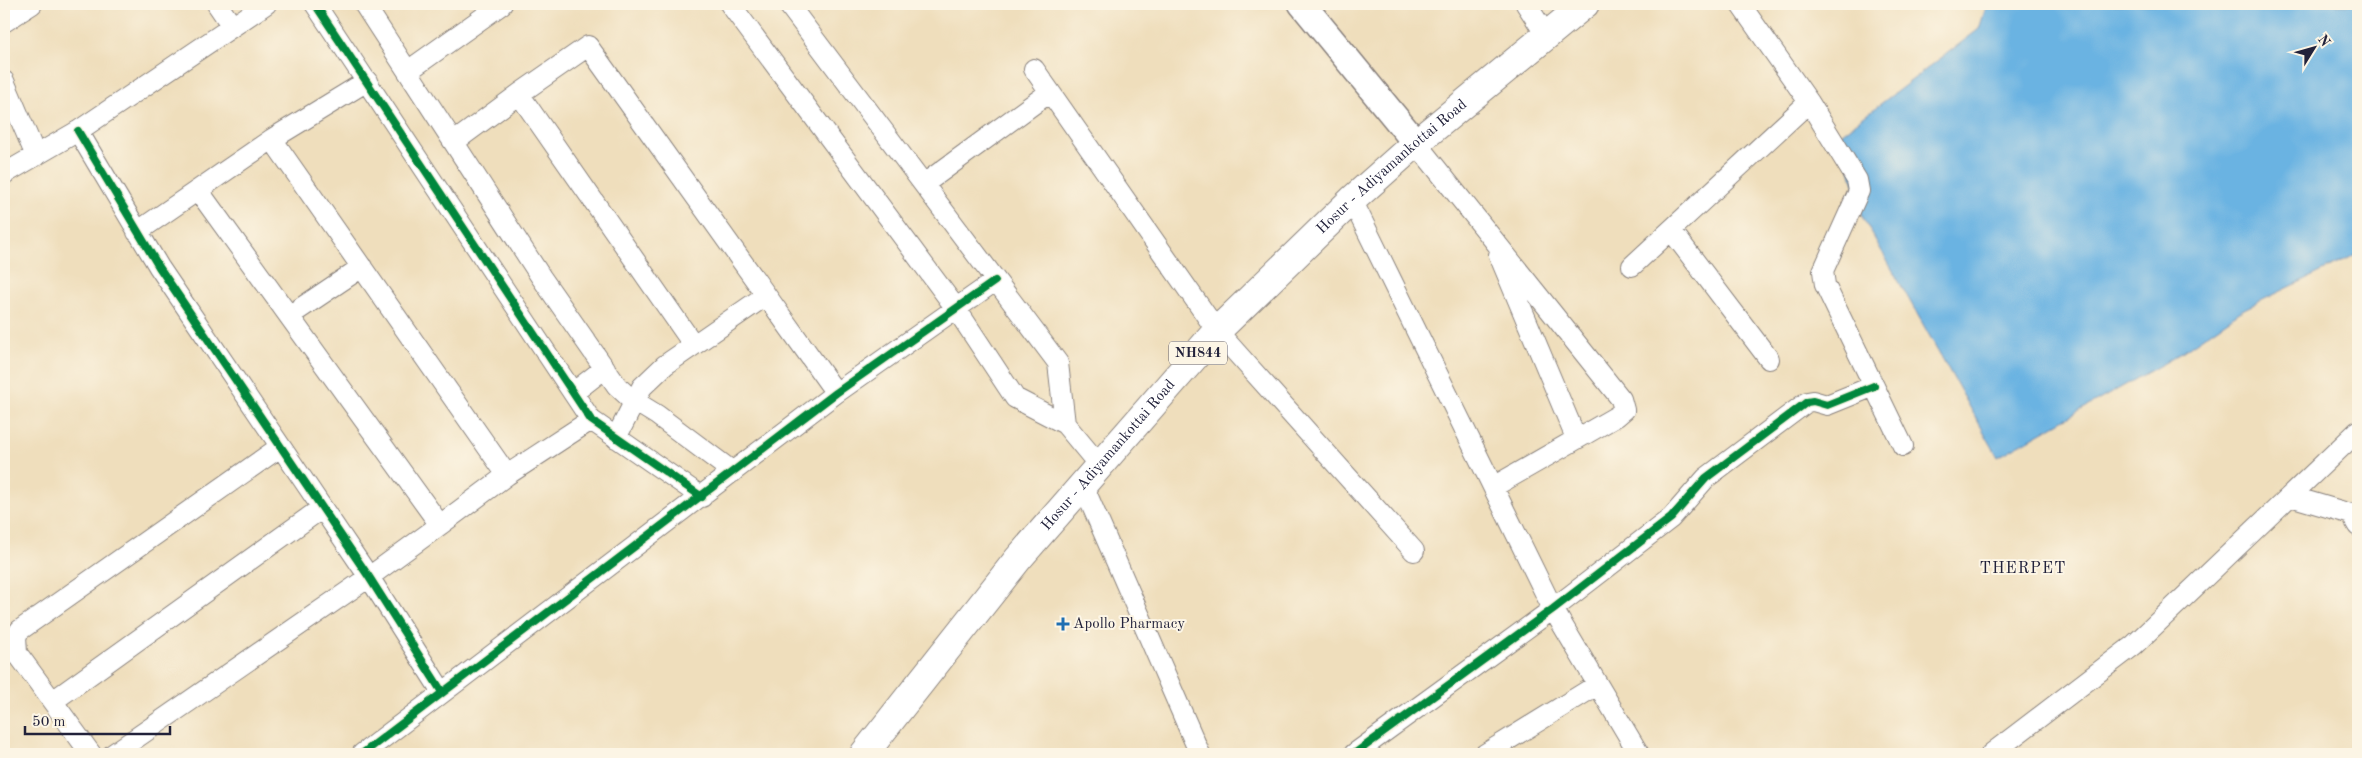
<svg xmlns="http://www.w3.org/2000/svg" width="2362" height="758" font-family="'Old Standard TT',serif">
<rect width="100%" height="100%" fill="#fcf5e5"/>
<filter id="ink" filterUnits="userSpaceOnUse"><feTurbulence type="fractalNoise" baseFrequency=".02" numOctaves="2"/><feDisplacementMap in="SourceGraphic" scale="10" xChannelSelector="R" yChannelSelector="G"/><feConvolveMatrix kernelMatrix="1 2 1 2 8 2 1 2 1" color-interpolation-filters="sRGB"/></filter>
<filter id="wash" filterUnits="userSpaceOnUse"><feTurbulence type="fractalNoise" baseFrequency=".0096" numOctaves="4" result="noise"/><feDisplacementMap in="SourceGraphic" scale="20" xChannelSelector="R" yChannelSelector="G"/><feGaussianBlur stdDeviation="1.12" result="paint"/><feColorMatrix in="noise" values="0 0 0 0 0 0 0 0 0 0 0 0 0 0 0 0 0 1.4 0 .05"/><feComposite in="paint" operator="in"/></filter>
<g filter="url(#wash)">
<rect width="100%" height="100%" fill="#efdebc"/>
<!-- water -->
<path fill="#6ab3e2" stroke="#466a8e" d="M1987,4H2358V254L2244,309L2173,358L1998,457L1863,218L1841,134L1979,29Z"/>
</g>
<g filter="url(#ink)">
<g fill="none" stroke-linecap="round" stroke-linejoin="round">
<defs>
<path id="minor" d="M217,4L232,26
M315,4L591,420L702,497
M364,4L541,277L617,386L631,399L657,415L733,472
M730,4L955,307L1015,398L1065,424L1099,465
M788,4L1058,363L1065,424
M1526,4L1546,35
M1740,4L1809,102L1857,180L1859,191L1823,271L1825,285L1903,446
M4,22L32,4
M1034,69L1217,331L1414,551
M408,71L502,4
M4,81L36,156
M519,94L588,46L836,393
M78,131L159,267L369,577L442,692
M272,139L507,475
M454,142L519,94L693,344
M1416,143L1621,399L1624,410L1617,416L1493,487
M4,174L78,131L266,4
M924,184L1050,92
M198,190L440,525L507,475L591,420
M1352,200L1553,609L1639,754
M1671,230L1769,359
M137,232L272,139L367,81
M1499,255L1576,438
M1632,266L1809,102
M289,316L362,267
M573,393L605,368
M616,438L642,387L665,365L765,296
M1082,483L1200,754
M2290,496L2351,514L2358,526
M53,701L322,508
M91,754L17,653L16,636L20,630L280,447
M113,754L369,577L440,525
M362,754L836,393L995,281
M1354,754L1553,609L1671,518L1706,478L1807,402L1813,401L1827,405L1874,386
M1485,754L1597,685
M1991,754L2134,645L2358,431"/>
<path id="major" d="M1302,4L1416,143"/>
<g id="highway">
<path id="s1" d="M864,754L1018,559L1217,331L1352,200L1416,143L1585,4"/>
</g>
</defs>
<!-- minor casing -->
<use href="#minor" stroke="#88807c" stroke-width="22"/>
<!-- major casing -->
<use href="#major" stroke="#88807c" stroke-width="29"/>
<!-- highway casing -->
<use href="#highway" stroke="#88807c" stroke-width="30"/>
<!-- minor -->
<use href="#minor" stroke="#fff" stroke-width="20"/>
<!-- major -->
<use href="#major" stroke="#fff" stroke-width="26"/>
<!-- highway -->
<use href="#highway" stroke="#fff" stroke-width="28"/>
<defs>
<path id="cycleway" d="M315,4L591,420L702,497
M78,131L159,267L369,577L442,692
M362,754L836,393L995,281
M1354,754L1553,609L1671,518L1706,478L1807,402L1813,401L1827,405L1874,386"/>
</defs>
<!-- cycleway casing -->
<use href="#cycleway" stroke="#fcf5e5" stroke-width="11"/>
<!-- cycleway -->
<use href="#cycleway" stroke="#00873e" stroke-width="8"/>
</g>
</g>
<!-- markers -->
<path fill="#1f6fb2" stroke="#fcf5e5" stroke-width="2" d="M1060.5 616.5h5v5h5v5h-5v5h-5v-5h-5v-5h5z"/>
<g text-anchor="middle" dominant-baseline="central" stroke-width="4" stroke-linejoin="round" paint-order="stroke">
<!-- shield labels -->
<rect fill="#fcf5e5" stroke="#63616e" stroke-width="1" x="1169" y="341.5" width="58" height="23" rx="4"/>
<g font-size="14" font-weight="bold" fill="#22223b">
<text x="1198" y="353">NH844</text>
</g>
<!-- street labels -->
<g font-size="15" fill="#22223b" stroke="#fcf5e5">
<text stroke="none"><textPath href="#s1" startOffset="791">Hosur - Adiyamankottai Road</textPath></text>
<text stroke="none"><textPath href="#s1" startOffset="386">Hosur - Adiyamankottai Road</textPath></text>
</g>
<!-- poi labels -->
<g font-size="15" fill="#22223b" stroke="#fcf5e5" text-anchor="start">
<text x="1073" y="624">Apollo Pharmacy</text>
</g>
<!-- neighbourhood labels -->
<g font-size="16" letter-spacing="1" fill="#22223b" stroke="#fcf5e5">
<text x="2023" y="569">THERPET</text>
</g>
</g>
<!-- margin -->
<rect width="2362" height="758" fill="none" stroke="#fcf5e5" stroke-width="20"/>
<!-- north arrow -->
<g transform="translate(2314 48) rotate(53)" stroke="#fcf5e5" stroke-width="4" paint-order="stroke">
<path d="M0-4L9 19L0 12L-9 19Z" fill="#22223b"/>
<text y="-8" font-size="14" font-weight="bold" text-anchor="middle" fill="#22223b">N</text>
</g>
<!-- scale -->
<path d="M25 726v8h145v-8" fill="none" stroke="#22223b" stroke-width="2.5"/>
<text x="32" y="726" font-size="15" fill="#22223b" stroke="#fcf5e5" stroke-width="4" paint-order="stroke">50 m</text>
</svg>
